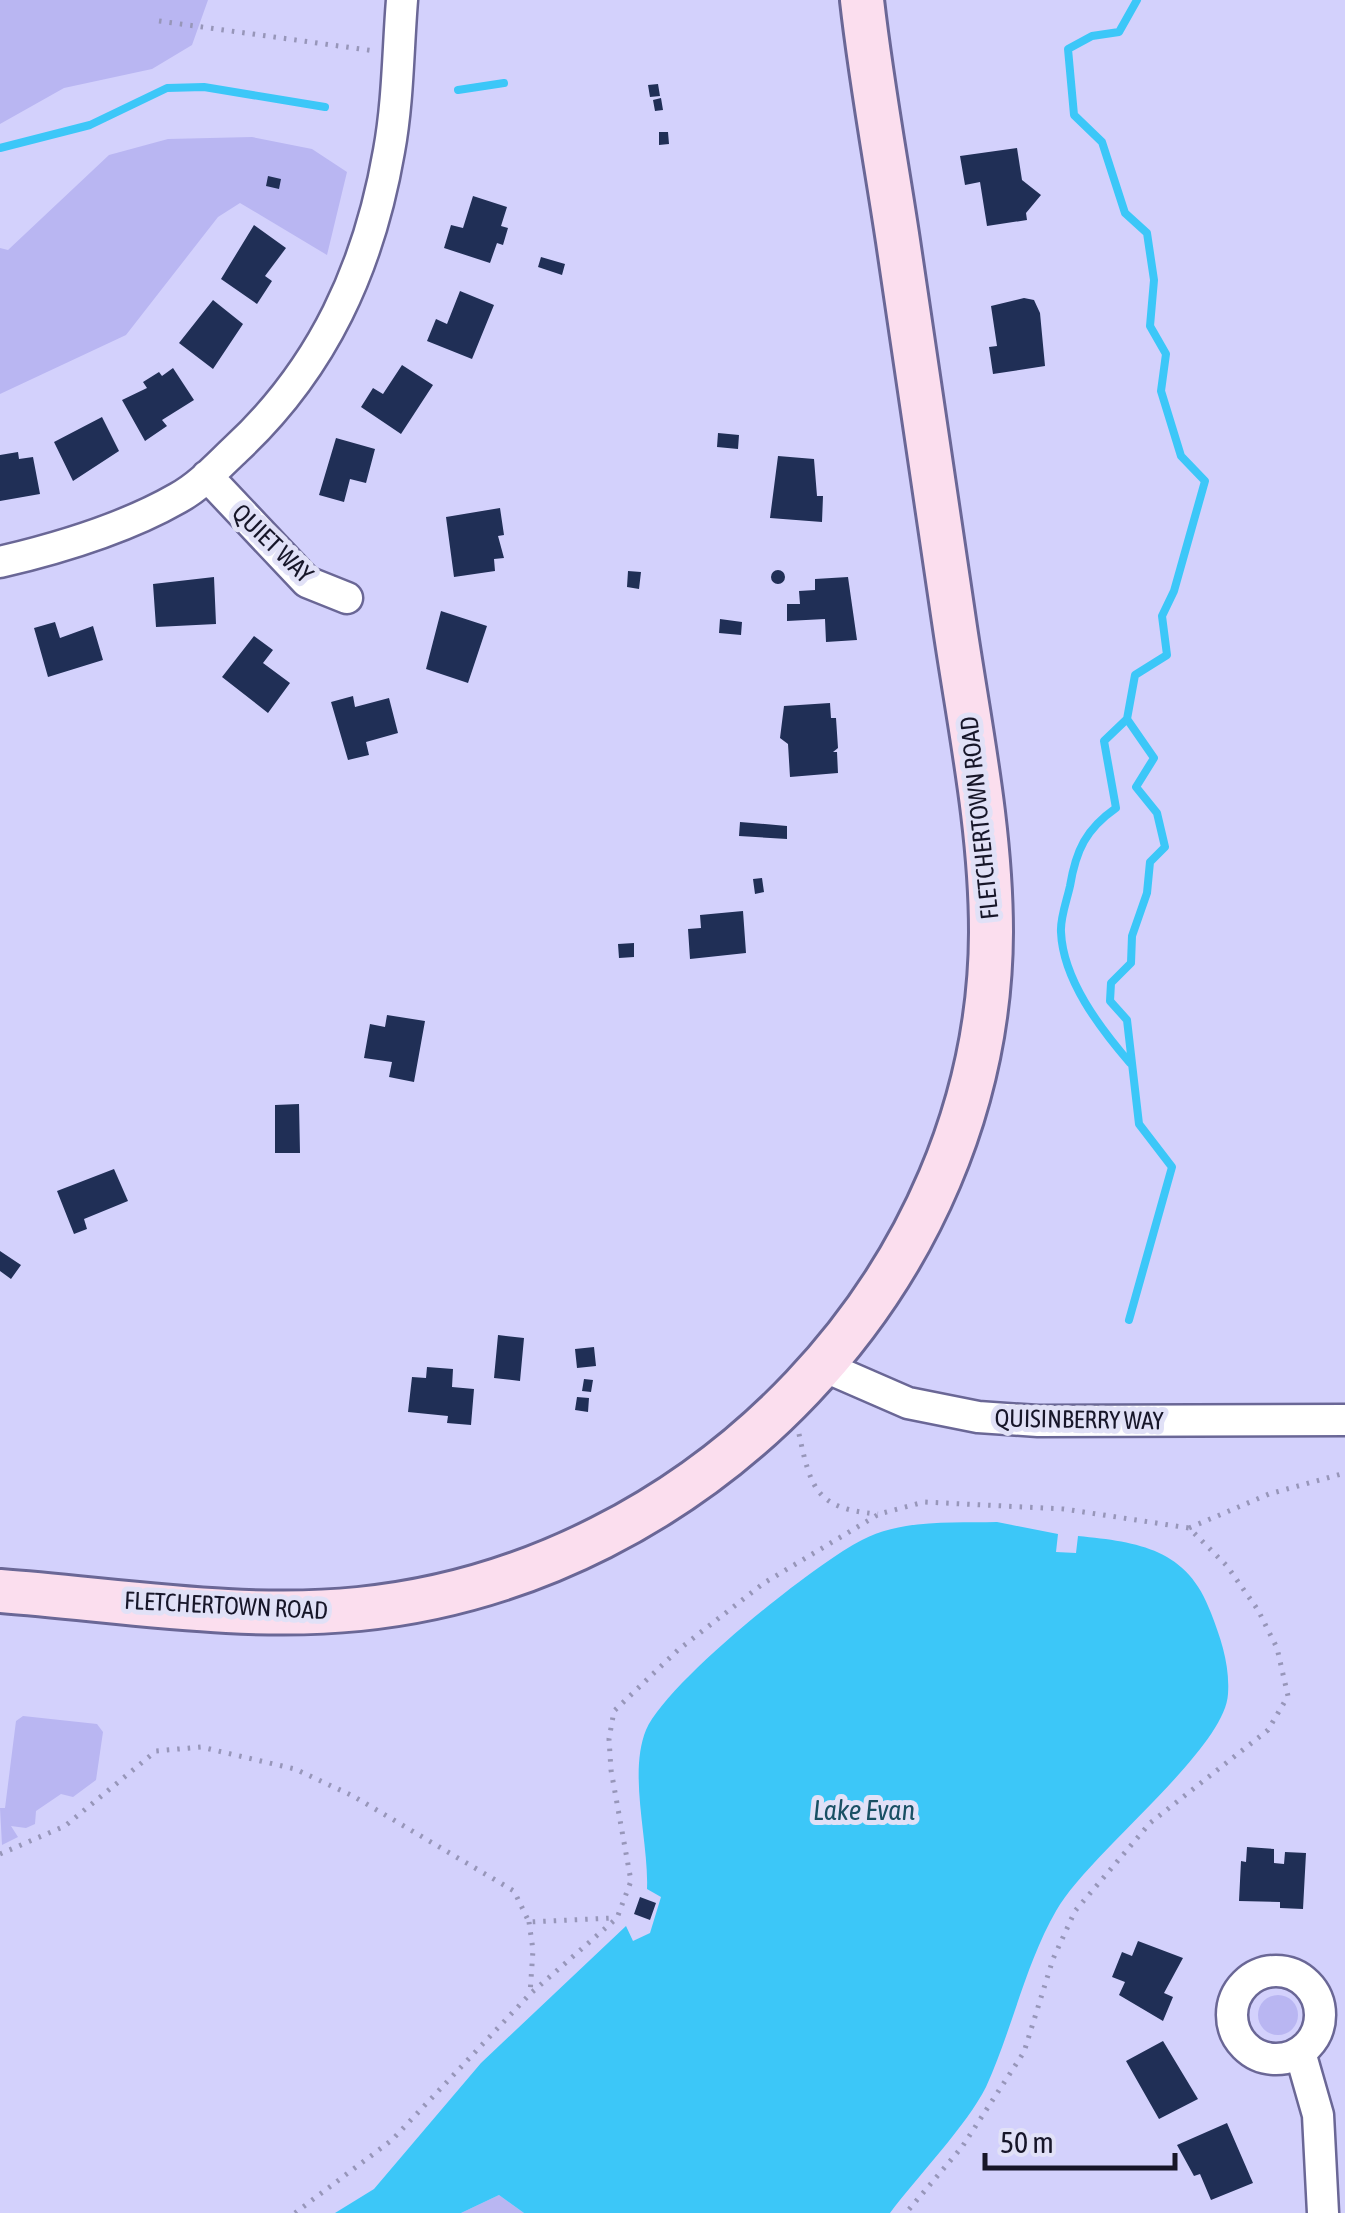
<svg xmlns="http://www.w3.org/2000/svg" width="1345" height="2213" font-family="'Asap Condensed',sans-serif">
<rect width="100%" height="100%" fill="#d3d1fc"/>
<!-- green -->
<path fill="#b9b6f2" d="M0,0H208L192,45L152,69L64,88L0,124Z
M252,137L312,149L347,172L327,255L240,203L218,217L126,335L0,394V248L8,250L109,155L168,139Z
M23,1716L97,1724L103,1732L96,1780L73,1797L61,1794L36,1811L35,1824L26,1828L11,1826L18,1837L2,1845L0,1808H5L16,1721Z
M1258 2015a20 20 0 1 1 40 0a20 20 0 1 1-40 0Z
M499,2195L524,2213H461Z"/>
<!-- water -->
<path fill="#3cc7f8" d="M997,1522L1058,1534L1056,1552L1076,1553L1078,1536C1139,1542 1188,1549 1211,1613C1221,1639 1230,1665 1228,1694C1225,1750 1088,1854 1056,1911C1025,1965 1012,2030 986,2087C967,2125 917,2177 890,2213H524L499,2195L461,2213H335L374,2189L481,2063L626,1926L633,1941L650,1933L661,1897L647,1889C649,1842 628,1774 646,1730C667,1682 813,1565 862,1540C901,1519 954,1523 997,1522Z"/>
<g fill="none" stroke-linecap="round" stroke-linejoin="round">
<!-- stream -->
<path stroke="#3cc7f8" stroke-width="8" d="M458,90L504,83
M0,148L90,125L167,88L204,87L325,107
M1127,719L1104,741L1116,808C1086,829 1076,850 1070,886C1067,900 1060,918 1061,932C1063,980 1100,1028 1130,1063
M1129,1320L1172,1167L1139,1124L1127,1020L1110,1001L1111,983L1131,963L1132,936L1147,893L1150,862L1165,847L1157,813L1136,787L1154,758L1127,719L1135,675L1167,655L1162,616L1174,591L1205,481L1181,456L1161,391L1166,354L1150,326L1154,280L1147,233L1125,213L1102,142L1074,115L1068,49L1092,36L1119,32L1137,0"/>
</g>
<!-- building -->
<path fill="#202f56" d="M658,84L660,96L650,97L648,85Z
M661,98L663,110L655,111L653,100Z
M659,132H668L669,144L659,145Z
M1017,148L1022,180L1041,195L1026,213L1027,220L987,226L980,182L965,185L960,156Z
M268,176L281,179L279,189L266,186Z
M473,196L507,207L501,226L508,228L503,245L497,243L490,263L444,248L451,225L463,228Z
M254,225L286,248L265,276L272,281L257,304L221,279Z
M541,257L565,264L562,275L538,267Z
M460,291L494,305L472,359L427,341L436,319L447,324Z
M1024,298L1034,300L1040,313L1045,366L993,374L989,347L997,346L991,306Z
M213,300L243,324L213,369L179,343Z
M402,365L433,385L401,434L361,407L373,388L383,394Z
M173,368L194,400L162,420L167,426L145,441L122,400L147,388L143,382L159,372L162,376Z
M102,417L119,451L73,481L54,442Z
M718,433L739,435L738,449L717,447Z
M336,438L375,449L366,483L350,479L344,502L319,495Z
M18,452L19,459L33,457L40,494L0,501V455Z
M778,456L814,459L817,496H823L822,522L770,518Z
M500,508L504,535L498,536L504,558L494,559L495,571L454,577L446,517Z
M771 577a7 7 0 1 1 14 0a7 7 0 1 1-14 0Z
M628,571L641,572L639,589L627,587Z
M214,577L216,624L156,627L153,584Z
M848,577L857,640L826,642L825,619L787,621V604H800L799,591L815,590V579Z
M441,611L487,626L468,683L426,669Z
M720,619L742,622L741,635L719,633Z
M55,622L60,638L93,626L103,660L48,677L34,628Z
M254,636L273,650L263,663L290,683L268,713L222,677Z
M353,696L355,707L389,698L398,733L366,742L369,755L348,760L331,702Z
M830,703L831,718H836L838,748L833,752H837L838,773L790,777L788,744L780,738L784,706Z
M740,822L787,826V839L739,836Z
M762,878L764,892L755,894L753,879Z
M743,911L746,953L690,959L688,929L701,928L700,915Z
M634,943V957L619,958L618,944Z
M387,1015L425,1021L414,1082L389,1077L392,1062L364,1058L370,1024L385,1027Z
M299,1104L300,1153H275V1105Z
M114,1169L128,1201L84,1219L87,1229L74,1234L57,1191Z
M0,1251L21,1265L11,1279L0,1271Z
M498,1335L524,1338L520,1381L494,1378Z
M594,1347L596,1366L577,1368L575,1349Z
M427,1367L453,1369L452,1387L474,1389L471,1425L447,1423L448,1416L408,1412L412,1377L426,1378Z
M584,1379L593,1380L591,1392L582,1391Z
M577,1397L589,1398L588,1412L575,1410Z
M1247,1847L1274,1849V1863L1284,1864L1285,1852L1306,1853L1303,1909L1280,1908V1902L1239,1901L1241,1861L1246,1862Z
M640,1897L656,1903L650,1920L634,1914Z
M1138,1941L1183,1958L1164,1993L1173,1997L1163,2021L1119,1995L1125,1982L1112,1977L1122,1952L1132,1956Z
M1163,2041L1198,2099L1159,2119L1126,2061Z
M1227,2123L1253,2183L1211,2200L1200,2174L1194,2176L1177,2145Z"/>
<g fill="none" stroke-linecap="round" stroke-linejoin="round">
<defs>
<path id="street" d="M207,476L307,582L347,598
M0,562C60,548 124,529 178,498C200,486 218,466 236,449C323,368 369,267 389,151C398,102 398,50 402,0
M823,1366L908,1403L978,1417L1038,1421L1345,1420
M1232 2015a44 44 0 1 1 88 0a44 44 0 1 1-88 0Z
M1300,2052L1318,2115L1323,2213"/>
<path id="secondary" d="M0,1591C118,1600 242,1621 359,1609C699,1575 990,1278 991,932C991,827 969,724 954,621C935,494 917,368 898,241C886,161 871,81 862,0"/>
</defs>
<!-- street casing -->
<use href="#street" stroke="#6a6796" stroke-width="35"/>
<!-- secondary casing -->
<use href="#secondary" stroke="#6a6796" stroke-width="48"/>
<!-- path -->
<path stroke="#9796b9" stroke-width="5" stroke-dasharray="2.5 8" stroke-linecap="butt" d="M159,21L375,51
M799,1434C811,1490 817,1509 878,1514
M1189,1528L1269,1494L1345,1473
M0,1854L65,1826L156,1751L201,1747L295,1769L353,1796L514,1891L529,1922L614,1918
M529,1922L533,1950L530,1994
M295,2213L392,2140L530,1994L617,1918L631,1881L611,1770L609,1739L614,1711L678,1650L764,1583L879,1514L924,1502L1064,1509L1189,1528L1227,1566L1258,1610L1277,1648L1288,1696L1268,1730L1150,1823L1075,1911L1053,1959L1024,2052L962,2147L906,2213"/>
<!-- street -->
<use href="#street" stroke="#fff" stroke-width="30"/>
<!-- secondary -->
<use href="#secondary" stroke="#fbdeee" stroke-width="42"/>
</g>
<g text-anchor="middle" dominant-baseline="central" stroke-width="10" stroke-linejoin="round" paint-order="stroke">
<!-- street labels -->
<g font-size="25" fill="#171629" stroke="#e1e1f7">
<text transform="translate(273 543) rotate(44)">QUIET WAY</text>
<text transform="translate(979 818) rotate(-96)">FLETCHERTOWN ROAD</text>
<text transform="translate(1079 1419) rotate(1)">QUISINBERRY WAY</text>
<text transform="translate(226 1605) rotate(3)">FLETCHERTOWN ROAD</text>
</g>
<!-- water labels -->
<g font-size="28" font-style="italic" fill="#195064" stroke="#e1e1f7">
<text x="864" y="1810">Lake Evan</text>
</g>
</g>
<!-- scale -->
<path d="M985 2153v15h190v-15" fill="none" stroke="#171629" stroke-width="5"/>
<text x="1000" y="2153" font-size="30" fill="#171629" stroke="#e1e1f7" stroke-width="8" paint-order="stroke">50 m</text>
</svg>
